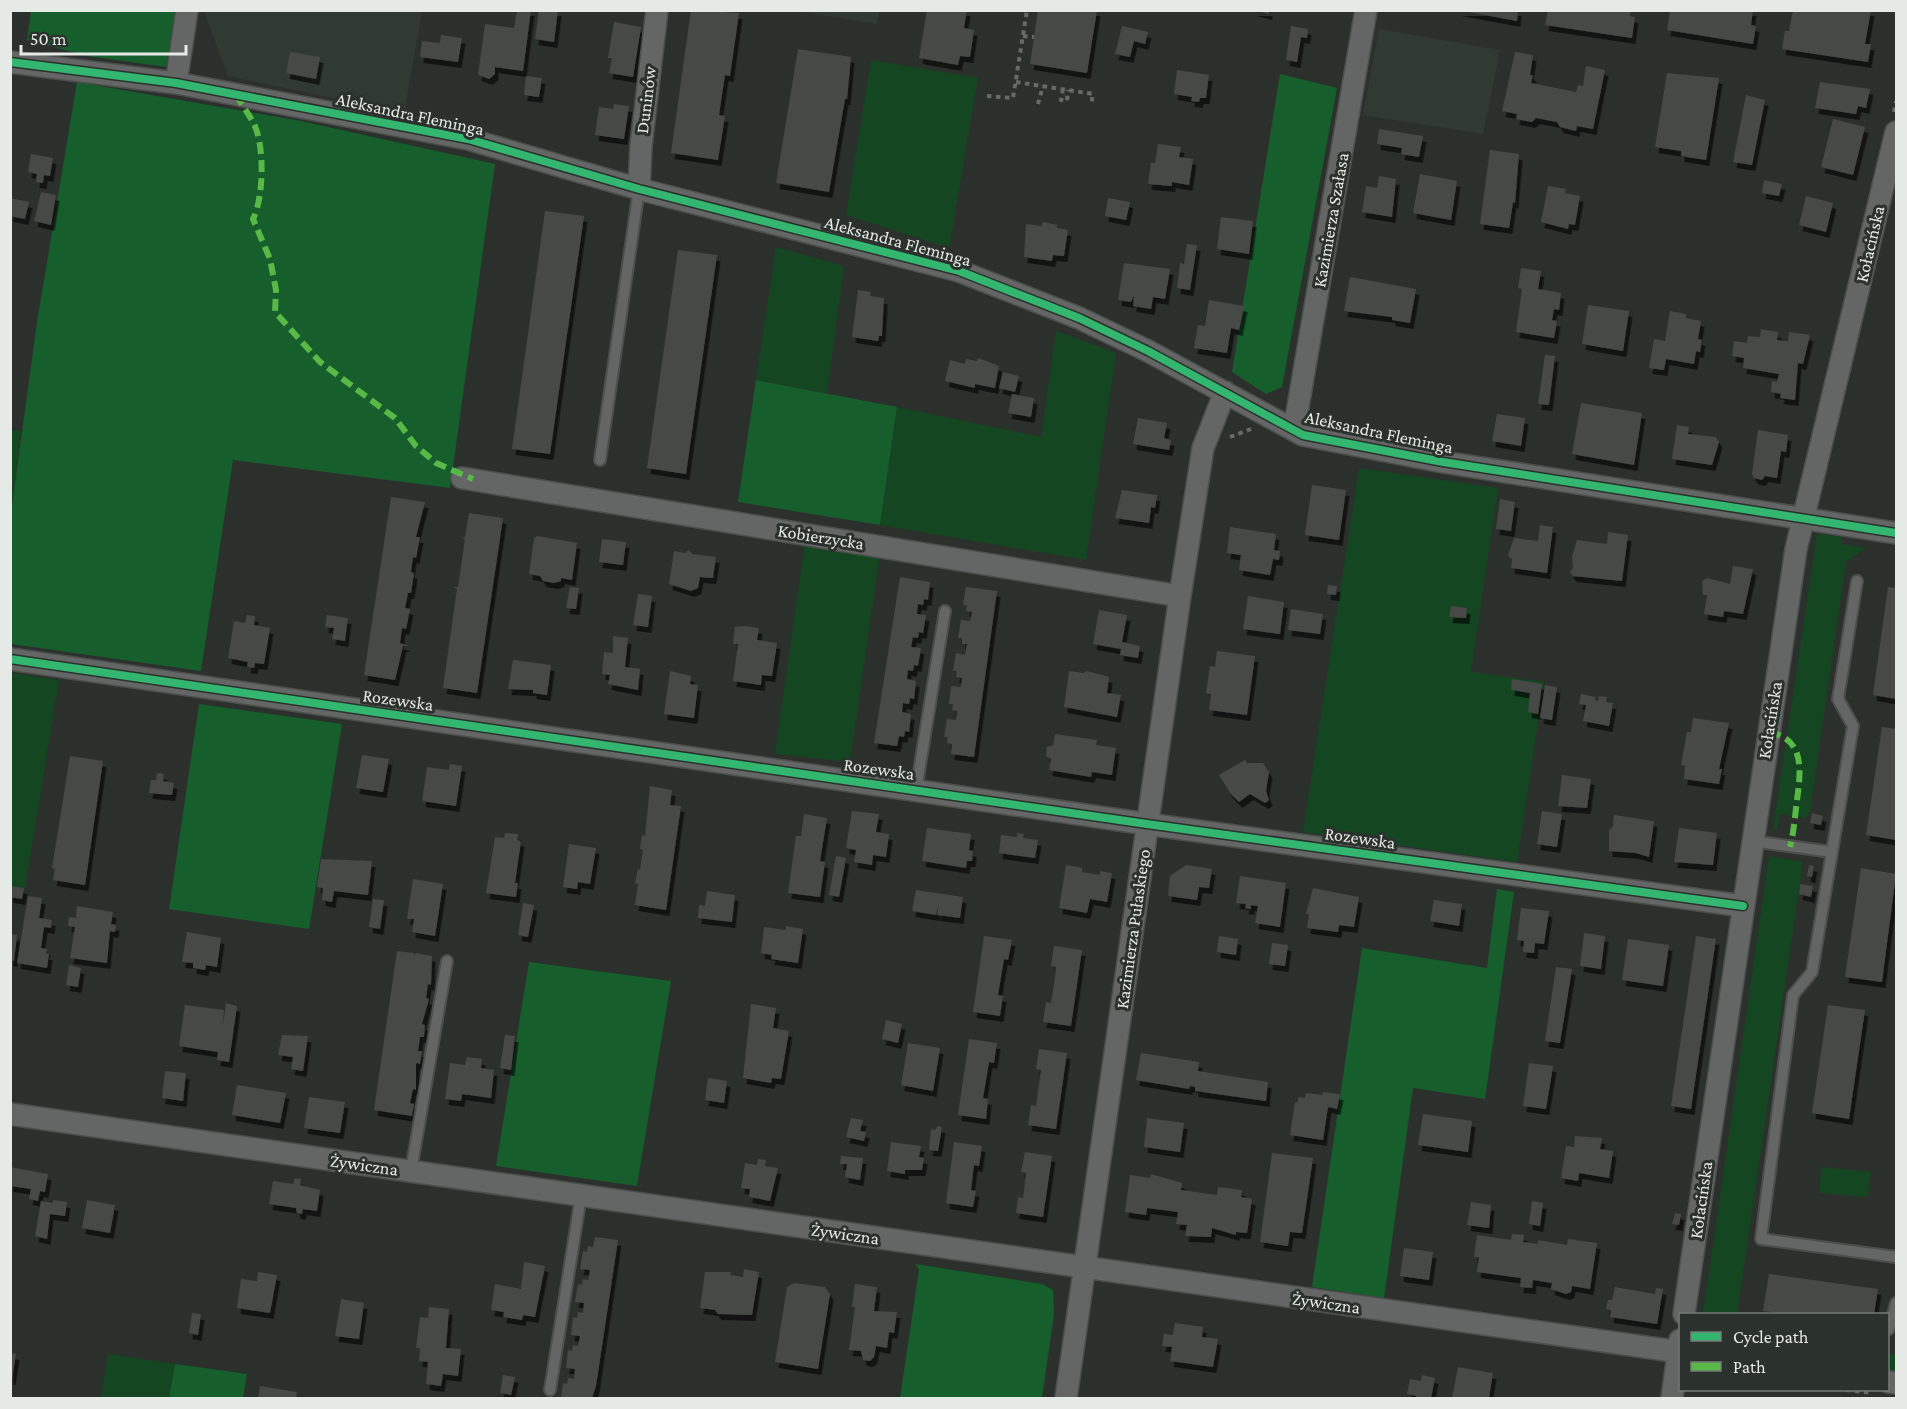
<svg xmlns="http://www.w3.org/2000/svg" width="1907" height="1409" font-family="'Crimson Pro',serif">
<defs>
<filter id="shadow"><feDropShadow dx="3.5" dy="6" stdDeviation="0" flood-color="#0009"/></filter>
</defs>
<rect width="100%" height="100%" fill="#2c302d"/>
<!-- built -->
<path fill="#303a32" d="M204,11H422L404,113L228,76Z
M798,11H879L877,24Z
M1379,29L1500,50L1483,134L1363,115Z"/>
<!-- green -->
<path fill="#144622" d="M871,60L978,78L949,248L846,215Z
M776,247L844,266L827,393L756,380Z
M1056,331L1116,353L1086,560L880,525L897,407L1041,437Z
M11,430L21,431L11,513L10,430Z
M1359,468L1498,488L1471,672L1544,682L1517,862L1303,832Z
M1817,534L1842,536V544L1866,548L1846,562L1810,812L1806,818L1780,814L1777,829H1773Z
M805,542L880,554L850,762L775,754Z
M11,673L59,680L25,888L11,886Z
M1769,856L1803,862L1737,1314H1703Z
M1822,1167L1871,1172L1868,1197L1819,1193Z
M108,1354L175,1364L169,1398H101Z
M1888,1354L1896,1355V1371L1888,1370Z"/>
<!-- forest -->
<path fill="#165e2c" d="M31,11H175L166,67L87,56L27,40Z
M1280,74L1337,88L1282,387L1266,394L1232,372Z
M77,82L301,121L495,164L450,488L233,460L201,671L11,644V513L37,322Z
M756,380L897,407L880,525L738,502Z
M199,704L342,724L309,929L169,909Z
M1497,889L1514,892L1485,1099L1413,1088L1384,1298L1312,1287L1362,948L1487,968Z
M529,962L671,981L637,1186L496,1166Z
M915,1264L1042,1284L1053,1290L1054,1314L1042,1398H900L919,1270Z
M175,1364L247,1374L243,1398H169Z"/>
<!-- building -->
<path fill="#474846" filter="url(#shadow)" d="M517,10H531L523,71L495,67V74L489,79L478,75L485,24L514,28Z
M539,10H558L554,42L535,39Z
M691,10L739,13L730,76L725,75L719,115L725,116L718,160L671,153Z
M927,10H967L964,28L974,30L970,57L960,56L958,65L919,58Z
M1038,10H1097L1087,73L1030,64Z
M1253,10H1269V14Z
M1458,10H1518L1517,21Z
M1548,10H1631L1630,16L1635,17L1632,38L1545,25Z
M1675,10H1753L1751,25L1756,26L1753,44L1667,30L1670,12Z
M1793,10H1871L1865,44H1871L1868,62L1782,49L1785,31H1789Z
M614,22L641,27L633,77L609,73L612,58H608Z
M1122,26L1148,32L1145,44L1134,41L1130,57L1115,54Z
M1291,26L1308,29L1307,38L1301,37L1297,62L1286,60Z
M441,35L462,38L458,62L420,57L422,41L440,43Z
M798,49L851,57L847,99H845L829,192L776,183Z
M290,52L320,57L316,79L286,73Z
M1515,52L1533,55L1530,75H1533L1531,83L1576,92L1578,85L1583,86L1586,66L1605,70L1593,129L1577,126L1576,131L1560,127L1557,122L1536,118L1532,122L1516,119L1517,114L1502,111Z
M1177,70L1209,75L1206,98H1200L1199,102L1191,101L1192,97L1174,94Z
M1667,73L1719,78L1706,160L1681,156V151L1655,147Z
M526,76L542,78L539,97L524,95Z
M1820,82L1870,89L1866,108L1858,106L1856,114L1815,108Z
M1746,95L1765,100L1752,165L1733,162Z
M614,104L629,106L624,139L595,135L599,107L613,109Z
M1833,119L1865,127L1853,175L1821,167Z
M1379,129L1423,136L1419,157L1401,154L1402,148L1377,144Z
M1158,144L1181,147L1179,157L1193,159L1189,185L1172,182V186L1148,184L1151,163H1155Z
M1490,150L1519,154L1515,203L1513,202L1509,228L1480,224Z
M31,154L53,158L50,176L44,175L43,183L36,182L37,174L28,172Z
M1420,174L1457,181L1451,220L1413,213Z
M1379,176L1396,179L1392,217L1362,212L1366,186L1377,188Z
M1764,180L1782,184L1779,196L1762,193Z
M1548,186L1566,189L1565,193L1580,196L1575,225L1569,224L1568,229L1541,222Z
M41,192L56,195L51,225L34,221Z
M1806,196L1833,203L1826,232L1799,225Z
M10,198L29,202L25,219L10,216Z
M1108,198L1130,202L1126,220L1105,216Z
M545,211L584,216L550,454L512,449Z
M1221,217L1253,221L1249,254L1217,249Z
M1043,222L1057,225V228L1068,230L1064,256L1053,255L1052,261L1024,257L1026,224L1042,226Z
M1187,244L1197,245L1190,290L1177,288L1180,263L1184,264Z
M678,250L717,255L686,474L647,468Z
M1124,263L1170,269L1165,299L1153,297L1151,309L1133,306L1134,295L1131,302L1118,300Z
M1521,268L1541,271L1538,289L1561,293L1559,310L1554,309L1552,320L1557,321L1554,338L1516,332L1522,289L1518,288Z
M1350,277L1416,289L1410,323L1392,320V317L1344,311Z
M858,290L871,292L870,296L884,298L882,336H879L878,341L852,337Z
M1209,300L1244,306L1239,330L1231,328L1227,353L1194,348L1198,325L1205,326Z
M1588,305L1629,311L1623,351L1582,344Z
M1670,311L1686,314V318L1701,321L1698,339L1702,340L1700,352L1696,351L1694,364L1666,359L1664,370L1649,368L1654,339L1665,341Z
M1761,329L1778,332L1777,340L1782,341H1788L1789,332L1810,335L1803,364L1798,363L1795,400L1780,398L1781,394L1771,392L1772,381L1777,382L1779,374L1743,368L1744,358L1732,356L1734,341L1747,343L1748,336L1760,337Z
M1545,355L1555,356L1549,405L1538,404Z
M978,358L999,366L995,388L975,384V388L945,381L950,360L965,364L966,359L977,361Z
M1003,372L1019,376L1015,392L999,388Z
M1012,394L1034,398L1031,417L1008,413Z
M1581,403L1642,413L1634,465L1572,454Z
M1497,414L1525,418L1521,446L1492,441Z
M1138,418L1167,423L1164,438L1171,440L1169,450L1133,444Z
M1677,425L1689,427L1688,434L1716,437L1719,442L1712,465L1672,459Z
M1758,430L1788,435L1786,452L1781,451L1777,478L1765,476L1762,480L1754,478L1752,474Z
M1312,485L1346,490L1339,540L1305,535Z
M1122,490L1157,495L1155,508L1151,507L1149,523L1115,518Z
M391,497L425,502L416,537H420L416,558L413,557L411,572L414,573L411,593H408L405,608L410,609L406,629L402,628L400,643L408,646H403L395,680L364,675Z
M1500,499L1515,502L1511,531L1496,529Z
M469,513L503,518L477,693L443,688L457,589L453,587H458L465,539L461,538L465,537Z
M1540,525L1553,527L1547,573L1511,568L1512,560L1508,555L1514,538L1538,541Z
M1230,527L1276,534L1274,550L1280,551L1279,560L1273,559L1270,575L1239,570L1241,555L1227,553Z
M1608,532L1628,535L1622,581L1573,576L1570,572L1573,568L1572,557L1577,540L1607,544Z
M538,536L577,543L572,580L561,578V581L554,583L543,581L540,576L529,574L534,538Z
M602,539L626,542L623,565L599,562Z
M689,550L692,554L716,557L713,578L700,577L698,588L691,591L669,584L674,551L685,553Z
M1733,566L1753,569L1743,614L1724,611L1723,617L1704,614L1707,595H1703L1702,581L1707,578L1730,584Z
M900,577L930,582L928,600L924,599L923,605L918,604L917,614L926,615L923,633L919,632L918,638L913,637L911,647L921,648L918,666L914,665L913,671L908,670L907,679L916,681L914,699L910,698L909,704L903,703L902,712L911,714L909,732L905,731L904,737L899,736L897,746L874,743Z
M1328,585L1337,586L1336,595L1327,594Z
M570,587L579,588L576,609L566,608Z
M966,587L997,591L974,757L951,754L952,744L947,743L948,737H944L947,719L956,720L957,711L952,710L953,704H949L951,686L961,687L962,678L956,677L957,671H953L956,653L965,655L967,644H962V638H958L961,620L970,621L972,612L966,611L967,605H963Z
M1888,587L1896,588V699L1873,695Z
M638,594L652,596L648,627L633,625Z
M1248,596L1284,602L1280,634L1243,629Z
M1451,606L1467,608L1466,618L1449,617Z
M1291,609L1323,614L1320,634L1288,630Z
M1099,610L1127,615L1122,642L1140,646L1138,658L1120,655L1121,649L1093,644Z
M247,615L255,616L254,625L270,628L264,664L255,663L254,668L247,667L248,662L228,658L234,621L245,623Z
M327,615L348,618L345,641L332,639L334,628L325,627Z
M745,626L759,628L757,640L777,643L772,676L762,675L761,685L733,681L738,644H733L735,627Z
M613,636L628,638L625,667L640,669L638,690L608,684L610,675L602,674L604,652L613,653Z
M1217,651L1255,656L1247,715L1209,710L1211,694L1206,693L1210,666L1215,667Z
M513,660L551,665L547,695L533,693V690L508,689Z
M670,671L691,676L690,684L698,685L694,718L664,714Z
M1069,671L1083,673L1087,671L1109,677L1107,693L1121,695L1117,717L1064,707Z
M1512,679L1542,684L1538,714L1528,712L1530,693L1511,690Z
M1545,685L1557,687L1552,720L1540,718Z
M1581,694L1596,697L1595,700L1598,701L1599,696L1607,697L1606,702L1613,703L1609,726L1583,721L1586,705L1579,704Z
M1693,718L1729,723L1719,769H1722L1719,784L1684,779L1685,766L1681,765L1687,732H1691Z
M1882,727L1896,729V840L1866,835Z
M1055,734L1097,740L1096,745L1116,748L1112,775L1092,772L1091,777L1049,770L1051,759L1046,756L1047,747L1053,745Z
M362,755L389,759L383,792L356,788Z
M70,756L103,761L85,885L53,880L55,869L52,868Z
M1245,760L1247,763H1263L1269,772L1266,791L1269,800L1265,803L1250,794L1239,802L1230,793L1219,775Z
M450,764L462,766L456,806L422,801L427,767L449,770Z
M157,773L164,774L163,781L174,783L172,795L149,793L151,780H156Z
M1562,775L1591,779L1587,808L1558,806Z
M650,786L672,790L670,805L681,806L666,910L635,905L638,884L635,883L638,869L640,870L643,850L640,849L642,835L645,836Z
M852,811L879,814L876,832L889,834L886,857L873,855L872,865L854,862L856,850L846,848Z
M1542,811L1562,814L1557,847L1537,844Z
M1812,813L1823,816L1821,825L1810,823Z
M804,814L827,818L820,861L825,862L820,897L788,893L796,836H801Z
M1614,815L1654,821L1649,857L1636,853L1609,851V830L1613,827Z
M927,828L971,834L969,850L973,851L972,861H967L966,868L922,861Z
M1679,828L1717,833L1713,865L1674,862Z
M505,833L518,834L517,840L521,841L515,883H518L516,897L486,893L495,837L504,838Z
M1017,833L1024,834L1023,838L1038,840L1035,858L999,853L1001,835L1017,837Z
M569,844L596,848L590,884L578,882L577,889L563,887Z
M836,856L846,858L839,897L829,895Z
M321,859L372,861L368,895L334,891L332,902L322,900L323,888L317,887Z
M1066,865L1082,868V872L1100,875V871L1112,873L1107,902L1090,899L1087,913L1059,908Z
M1186,865L1212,869L1209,888L1199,887L1197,900L1168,896L1170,876Z
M1809,865L1814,866L1812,877L1807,876Z
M1861,868L1896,874L1882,982L1845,977Z
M1240,876L1286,883L1280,927L1255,923L1258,906L1251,905V909L1245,908L1246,904L1236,903Z
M413,879L443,884L435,936L412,932L414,919H407Z
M1800,884L1813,886L1811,897L1799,894Z
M10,886L24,888L22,899L10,897Z
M1313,888L1359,897L1354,927L1339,925L1338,932L1307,928L1309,914H1306Z
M916,890L963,897L960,918L937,915L939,904L936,915L912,911Z
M707,891L735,895L732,922L698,918L699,905L705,906Z
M28,896L42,898L39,918L52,920L51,928L44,927L41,948L47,949L46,954H49L47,968L17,963Z
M373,899L384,900L380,929L369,927Z
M1434,900L1462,904L1459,926L1430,921Z
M523,903L534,905L528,937L518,935Z
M77,906L113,912L111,924L116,925L115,932L110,931L107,963L70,958L75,927L68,926L69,917L76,918Z
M1521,908L1549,911L1544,944L1535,943L1534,953L1523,952L1524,941L1517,940Z
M786,926L803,929L798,963L771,959L772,955L761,953L764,927L786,930Z
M187,932L221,938L217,967L206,965L205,970L193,968V963L182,962Z
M1584,933L1605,936L1601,969L1580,966Z
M10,934L17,935L14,961L10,960Z
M984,936L1012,940L1008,960L1004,959L998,995L1003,996L1000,1016L973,1012Z
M1219,936L1238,939L1236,955L1217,952Z
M1696,936L1716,939L1691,1109L1671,1106Z
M1628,939L1669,945L1663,986L1622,980Z
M1272,943L1288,945L1285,966L1269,964Z
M1054,946L1082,950L1071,1026L1043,1022L1046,1002L1051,1003L1054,985L1056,967L1051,966Z
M397,951L414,953V956L416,953L432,956L431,985L428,984L426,998L429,999L422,1024L425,1025L424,1037H420L418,1051H422L420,1064L416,1063V1090L413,1089L410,1103L414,1104L412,1116L374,1110Z
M69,965L81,968L78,987L66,985Z
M1556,967L1572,969L1560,1043L1545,1041Z
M226,1003L237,1006L229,1062L217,1060L218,1052L179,1046L185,1005L224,1010L223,1026Z
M751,1004L776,1008L773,1028L789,1031L781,1079L772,1078L771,1083L743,1078Z
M1828,1005L1865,1010L1849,1119L1812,1113Z
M886,1020L902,1024L898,1043L882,1039Z
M282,1035L308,1036L303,1071L291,1069L293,1057L278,1055Z
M505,1035L515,1036L511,1070L500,1068Z
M969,1039L997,1043L994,1063L989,1062L983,1098L988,1099L986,1119L958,1115Z
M908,1043L940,1048L933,1091L901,1085Z
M1039,1049L1067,1053L1056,1129L1028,1125L1031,1105L1036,1106L1041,1070L1036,1069Z
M1141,1053L1199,1062L1198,1071L1268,1082L1266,1101L1195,1091V1087L1190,1086L1189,1089L1136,1080Z
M467,1057L482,1059L481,1068L494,1070L491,1098L462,1094L461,1101L445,1099L450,1063L465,1065Z
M1529,1063L1553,1066L1546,1109L1523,1106Z
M165,1071L186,1073L183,1101L162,1098Z
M708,1078L727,1081L724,1103L705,1100Z
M237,1085L286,1093L280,1123L232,1115Z
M1323,1092L1340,1094L1337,1109L1328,1107L1323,1140L1290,1135L1295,1102H1298V1097L1305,1098L1306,1093L1322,1095Z
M309,1097L345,1102L340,1133L304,1128Z
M1423,1114L1472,1121L1468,1152L1418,1145Z
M851,1118L863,1120L860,1131L866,1132L864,1141L846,1137Z
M1147,1118L1184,1123L1180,1152L1144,1147Z
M937,1126L942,1127L938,1151L929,1150L931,1129L936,1130Z
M1575,1136L1602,1138L1600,1149L1613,1151L1609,1178L1579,1173L1578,1181L1561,1178L1566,1146L1574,1147Z
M891,1142L921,1146L919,1157L924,1158L922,1170H905V1174L887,1171Z
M954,1142L982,1146L979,1166L974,1165L971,1190L976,1191L973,1207L946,1203Z
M1025,1152L1052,1156L1043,1217L1016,1213L1018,1197L1023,1198L1024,1190L1026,1173L1021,1172Z
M1272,1153L1313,1158L1302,1233L1290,1232L1288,1246L1260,1242Z
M841,1156L863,1158L860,1180L845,1177L847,1164H840Z
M758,1159L766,1160L765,1166L778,1168L770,1201L749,1197L750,1189L741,1188L745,1163L757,1165Z
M10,1167L48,1174L45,1192L40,1191L38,1201L29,1199L31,1189L10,1186Z
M1151,1174L1182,1183L1181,1190L1217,1195L1218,1187L1242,1190L1241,1197L1252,1199L1247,1233L1236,1232V1235L1212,1228L1211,1237L1185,1236L1187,1225L1176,1224L1178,1212L1147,1208L1146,1215L1125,1212L1130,1175L1150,1178Z
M295,1178L301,1179L300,1185L320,1190L317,1211L303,1209L302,1214L297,1213L296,1208L269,1204L273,1181L293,1184Z
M53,1200L67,1202L65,1216L50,1214L47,1239L35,1236L41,1201L53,1203Z
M87,1200L115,1205L110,1233L82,1228Z
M1532,1201L1543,1203L1540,1226L1529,1224Z
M1471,1202L1491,1205L1489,1228L1467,1225Z
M1675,1213L1681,1214L1679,1225L1672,1224Z
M1512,1234L1524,1235L1523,1242L1538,1244V1240L1567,1245L1568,1239L1597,1243L1590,1289L1572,1286L1571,1292L1566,1294L1551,1289L1552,1283L1533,1280L1532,1288L1520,1287L1521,1278L1477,1272L1479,1257H1474L1477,1235L1511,1240Z
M595,1237L618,1240L596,1386L592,1398H561L563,1383L567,1384L568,1378L574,1379L575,1369L566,1368L568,1350L572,1351L573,1345L578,1346L580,1336L571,1335L573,1317L577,1318L578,1312L583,1313L584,1303L575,1302L578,1284L582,1285L583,1279L588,1280L590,1270L580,1269L583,1251L587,1252L588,1246L593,1247Z
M1404,1248L1433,1252L1429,1280L1400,1276Z
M524,1262L545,1266L535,1317L523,1315L522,1320L503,1317L504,1312L491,1310L495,1284L521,1289Z
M744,1269L759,1272L752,1315L718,1314L715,1310L700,1308L705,1272H731L730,1275L743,1277Z
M258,1272L277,1275L270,1313L237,1308L241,1279L257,1281Z
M1769,1274L1878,1289L1874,1314H1789L1763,1311Z
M794,1283L825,1287L830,1294L818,1369L775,1362L787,1287Z
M855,1284L877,1287L874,1311L897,1312L894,1333L889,1332L887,1348L876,1346L874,1357L870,1361L863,1360L861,1351L849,1350L855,1307H852Z
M1615,1287L1655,1294L1656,1288L1663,1289L1657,1324L1610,1317L1611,1310L1606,1309L1608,1300H1612Z
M341,1299L364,1303L359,1339L335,1336Z
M429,1307L449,1309L446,1348L461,1349L458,1376L443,1374L441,1386L426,1384L428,1362L419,1361L420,1348H416L420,1317L428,1318Z
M192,1313L201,1314L198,1335L189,1333Z
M1175,1323L1203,1327L1202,1337L1218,1339L1213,1367L1170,1361L1172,1347L1162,1346L1164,1334L1173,1335Z
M10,1353L16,1354L12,1379H10Z
M1458,1367L1493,1373L1489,1398H1452Z
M503,1375L515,1377L511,1395L500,1393Z
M1422,1375L1435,1378L1431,1398H1416V1396L1407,1394L1410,1379L1421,1381Z
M260,1386L297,1392L296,1398H258Z"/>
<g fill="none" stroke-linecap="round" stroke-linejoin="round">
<defs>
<path id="service" d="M600,460L639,189
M1857,581L1838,699L1853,726L1812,972L1793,995L1761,1239L1896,1257
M916,790L945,611
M1752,841L1832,852
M411,1171L447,961
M1889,1329L1896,1303
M550,1390L581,1196"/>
<path id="minor" d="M10,62L176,83L468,139L639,189L959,271L1079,318L1148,351L1303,435L1443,462L1896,533
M176,83L187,10
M639,189L641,146L657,10
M1294,430L1366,10
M462,478L1180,596
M10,659L1147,824L1743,906
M10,1114L1680,1352
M1684,1314L1796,549L1896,132
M1888,1382L1896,1383
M1066,1398L1180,596L1203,448L1225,392
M1672,1398L1680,1340"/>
</defs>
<!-- service casing -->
<use href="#service" stroke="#4b4e4c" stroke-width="14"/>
<!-- minor casing -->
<use href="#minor" stroke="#4b4e4c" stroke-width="24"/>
<!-- path -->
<path stroke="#686a68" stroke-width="4" stroke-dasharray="4.5 4.5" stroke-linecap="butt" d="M1023,36L1034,37
M1016,82L1093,94L1091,105
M1063,89L1061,100L1067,101L1068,90
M987,96L1013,98L1027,10
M1038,104L1043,86
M1894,112L1896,101
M1230,437L1251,429
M1846,1390L1872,1393"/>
<!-- service -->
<use href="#service" stroke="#636664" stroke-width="10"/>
<!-- minor -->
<use href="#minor" stroke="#636664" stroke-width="21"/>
<!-- quiet -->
<path stroke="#58b947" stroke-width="6" stroke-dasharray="12 6" stroke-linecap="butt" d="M236,94C241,104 248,113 253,122C265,143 264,198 253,219L270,259L276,290L275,312L320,362L395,418L416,446L436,463L473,479
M1769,732C1805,739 1801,770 1797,800C1795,816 1794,831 1790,847"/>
<defs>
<path id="cycleway" d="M10,62L176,83L468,139L639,189L959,271L1079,318L1148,351L1303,435L1443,462L1896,533
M10,659L1147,824L1743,906"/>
</defs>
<!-- cycleway casing -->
<use href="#cycleway" stroke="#2b312c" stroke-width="11"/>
<!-- cycleway -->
<use href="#cycleway" stroke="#33b770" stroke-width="8"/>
</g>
<g text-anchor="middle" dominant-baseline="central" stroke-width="6" stroke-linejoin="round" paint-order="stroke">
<!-- street labels -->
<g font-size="18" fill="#e6eae7" stroke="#2b312c">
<text transform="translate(646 100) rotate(-83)">Duninów</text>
<text transform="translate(410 114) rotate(12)">Aleksandra Fleminga</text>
<text transform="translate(1331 220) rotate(-80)">Kazimierza Szałasa</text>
<text transform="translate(898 241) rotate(15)">Aleksandra Fleminga</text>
<text transform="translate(1870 244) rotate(-77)">Kołacińska</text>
<text transform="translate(1379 432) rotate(12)">Aleksandra Fleminga</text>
<text transform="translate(821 537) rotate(9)">Kobierzycka</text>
<text transform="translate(398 700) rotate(8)">Rozewska</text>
<text transform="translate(1770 720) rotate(-81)">Kołacińska</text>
<text transform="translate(879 769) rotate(8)">Rozewska</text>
<text transform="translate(1360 838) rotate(8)">Rozewska</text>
<text transform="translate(1133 929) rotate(-82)">Kazimierza Pułaskiego</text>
<text transform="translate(364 1165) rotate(8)">Żywiczna</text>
<text transform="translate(1701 1200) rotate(-82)">Kołacińska</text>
<text transform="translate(845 1234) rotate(8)">Żywiczna</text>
<text transform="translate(1326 1303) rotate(8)">Żywiczna</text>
</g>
</g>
<!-- border -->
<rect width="1907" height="1409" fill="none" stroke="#e6eae7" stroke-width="24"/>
<!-- legend -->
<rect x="1679" y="1313" width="210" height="78" fill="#2b312c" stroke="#767b77" stroke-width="1.5"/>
<rect x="1691" y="1332" width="30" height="9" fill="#33b770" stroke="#767b77" stroke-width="1.5"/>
<text x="1733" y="1343" font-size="18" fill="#e6eae7">Cycle path</text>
<rect x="1691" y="1362" width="30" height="9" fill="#58b947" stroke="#767b77" stroke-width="1.5"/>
<text x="1733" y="1373" font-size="18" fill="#e6eae7">Path</text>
<!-- scale -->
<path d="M21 45v9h165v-9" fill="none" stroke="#e6eae7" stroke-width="3"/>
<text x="30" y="45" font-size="18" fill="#e6eae7" stroke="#2b312c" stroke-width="4.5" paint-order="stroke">50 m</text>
</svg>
